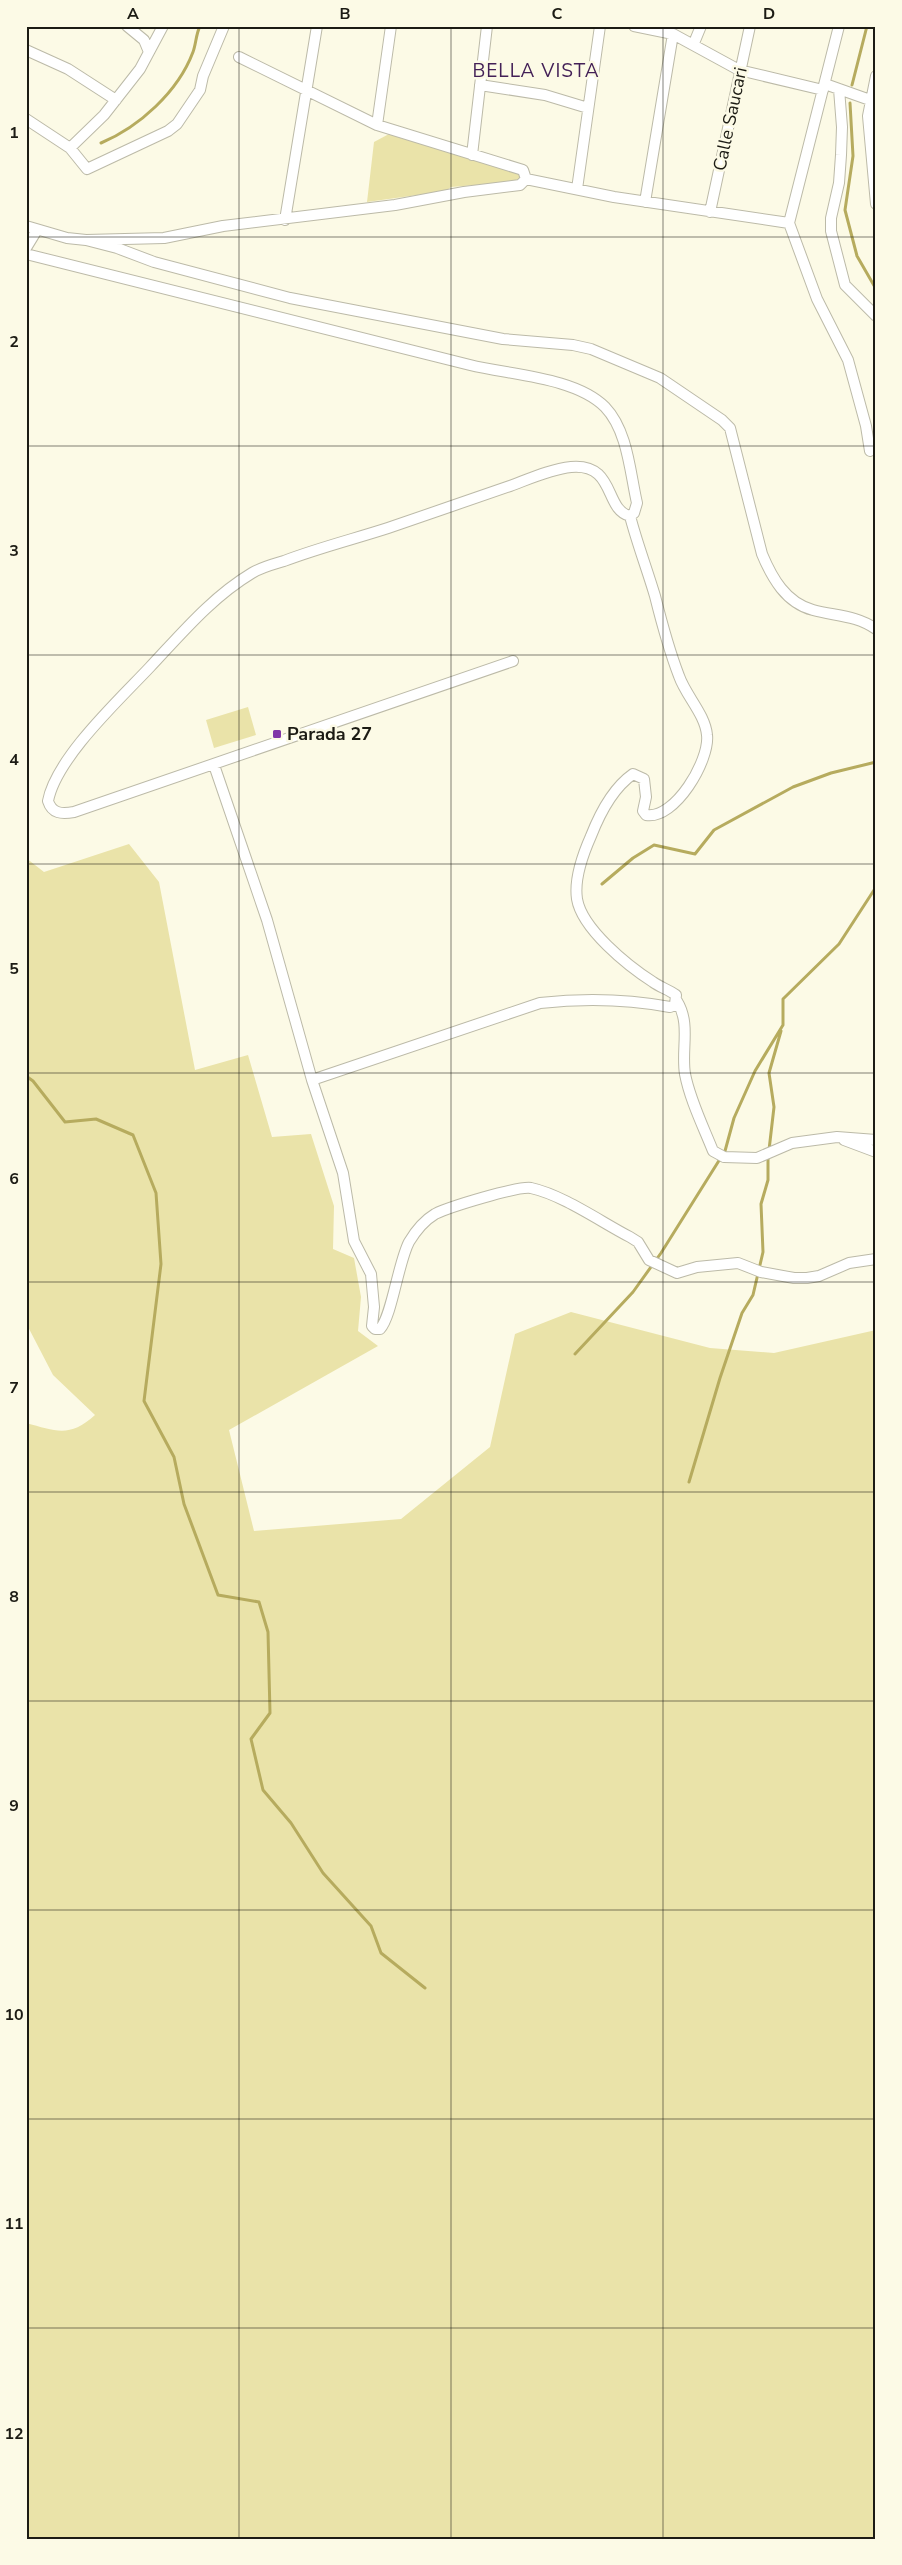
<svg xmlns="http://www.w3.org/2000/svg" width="902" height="2565" font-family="'Nunito Sans',sans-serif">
<rect width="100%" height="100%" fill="#fcfae6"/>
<!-- green -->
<path fill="#eae3a9" d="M389,134C406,141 420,142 437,147C464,156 488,164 515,171L520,174V178L514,182L451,187L446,191L367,202L374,142Z
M248,707L256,735L214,748L206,720Z
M129,844L159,882L195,1070L248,1055L272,1137L311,1134L334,1206L333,1249L354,1258L361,1297L358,1331L378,1346L229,1430L254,1531L401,1519L490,1447L515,1334L571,1312L710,1348L774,1353L876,1330V2539H26V1423C56,1431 70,1438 95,1415L53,1375L26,1323V858L44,872Z"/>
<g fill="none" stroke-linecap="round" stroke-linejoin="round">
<!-- stream -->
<path stroke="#b6ab5e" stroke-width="3" d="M852,85L867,26
M850,103L853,156L845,210L857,256L876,289
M101,143C139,127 178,92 193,52C196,44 196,34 200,26
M602,884L633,858L654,845L695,854L714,830L793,787L831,773L876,762
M26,1076L33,1081L65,1122L96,1119L133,1135L156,1193L161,1264L144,1401L174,1457L184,1504L218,1595L259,1602L268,1632L270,1713L251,1739L263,1790L291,1823L323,1873L371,1926L381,1953L425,1988
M769,1150L774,1107L769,1073L781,1031
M575,1354L633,1292L661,1253L725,1151L734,1118L755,1071L783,1025V999L839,944L876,887
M689,1482L720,1378L742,1313L753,1295L763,1252L761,1204L768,1180V1156"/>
<defs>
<path id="minor" d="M127,26L144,40L149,52
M163,26L140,69L104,115L70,148L87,169L168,131L177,124L200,90L203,76L224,26
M634,26L673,34L739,70L823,90
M839,26L789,223L817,299L848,360L866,426L870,451
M694,43L701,26
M26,50L68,69L116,100
M876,76L868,116L876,204
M825,84L870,100
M480,85L545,95L588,108
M839,89L842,127L841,155L839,183L831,218V231L845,285L876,316
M26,119L70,148
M377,125L391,26
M472,155L487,26
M526,179L614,197L789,223
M577,189L600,26
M645,202L673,34
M710,212L750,26
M285,220L317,26
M26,226L67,238L86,240L164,238L223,226L395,205L464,192L520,185L526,179L523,170L377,125L239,57
M86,240L117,248L154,262L290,298L503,339L573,345L591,349L660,378L722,420L730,428L762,554C772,578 786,603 813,610C835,616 856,615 876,629
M26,248L37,230
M26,254C174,292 322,329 470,365C510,375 575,377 605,407C628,431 630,473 637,503L634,513L630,516C604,510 616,463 571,467C551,469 529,479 510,486C469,500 429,514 388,528C354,539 318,548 284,561C274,564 262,567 252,573C212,597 182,633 150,667C120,699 56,758 48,801C52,814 62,814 74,812L513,661
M214,765L267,920L312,1080L343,1173L354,1241L371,1274L374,1307L372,1326L375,1329H380C392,1316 398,1263 409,1242C415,1232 425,1220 435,1214C449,1207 517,1186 531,1188C563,1195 601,1222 630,1237L638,1242L649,1260L677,1273L697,1267L738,1263L761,1272L794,1278H807L819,1276L849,1263L876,1259
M677,1001C691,1024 681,1049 685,1074C690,1100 703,1126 713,1151L724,1157L757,1158L792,1143L837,1137L876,1140
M312,1080L540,1003C584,998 627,999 670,1007L675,1005L676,995C669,990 660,987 653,982C628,966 582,929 577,899C574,879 583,854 591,836C600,813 613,788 633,774L644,779L646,797L643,811L646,815C675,820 710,760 707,735C705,714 686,696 679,676C669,650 662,624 655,596C647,569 637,543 630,516
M844,1140L876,1152"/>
</defs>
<!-- minor casing -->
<use href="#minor" stroke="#bcbaa8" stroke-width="12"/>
<!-- minor -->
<use href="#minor" stroke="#fff" stroke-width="10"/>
</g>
<!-- grid -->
<path fill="none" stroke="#1c1b14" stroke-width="1" stroke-opacity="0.55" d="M239,26V2539M451,26V2539M663,26V2539M26,237H876M26,446H876M26,655H876M26,864H876M26,1073H876M26,1282H876M26,1492H876M26,1701H876M26,1910H876M26,2119H876M26,2328H876"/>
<!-- markers -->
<rect fill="#8136a8" stroke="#fcfae6" stroke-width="2" x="272" y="729" width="10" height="10" rx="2.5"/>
<g text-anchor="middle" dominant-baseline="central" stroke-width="5" stroke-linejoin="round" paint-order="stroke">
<!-- street labels -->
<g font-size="18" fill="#1c1b14" stroke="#fcfae6">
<text transform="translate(730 119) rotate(-78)">Calle Saucari</text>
</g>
<!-- poi labels -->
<g font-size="18" font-weight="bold" fill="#1c1b14" stroke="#fcfae6" text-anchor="start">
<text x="287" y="734">Parada 27</text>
</g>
<!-- neighbourhood labels -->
<g font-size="19" letter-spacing="1" fill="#432057" stroke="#fcfae6">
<text x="536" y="71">BELLA VISTA</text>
</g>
</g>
<!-- border -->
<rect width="902" height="2565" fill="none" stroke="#fcfae6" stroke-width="55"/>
<rect x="28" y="28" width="846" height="2510" fill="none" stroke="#1c1b14" stroke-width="2"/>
<g font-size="16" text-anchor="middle" font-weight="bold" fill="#1c1b14">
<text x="133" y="19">A</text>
<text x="345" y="19">B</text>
<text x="557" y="19">C</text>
<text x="769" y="19">D</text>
<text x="14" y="138">1</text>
<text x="14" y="347">2</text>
<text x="14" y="556">3</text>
<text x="14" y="765">4</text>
<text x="14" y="974">5</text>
<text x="14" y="1184">6</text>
<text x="14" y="1393">7</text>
<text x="14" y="1602">8</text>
<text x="14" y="1811">9</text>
<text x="14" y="2020">10</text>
<text x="14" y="2229">11</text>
<text x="14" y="2439">12</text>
</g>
</svg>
